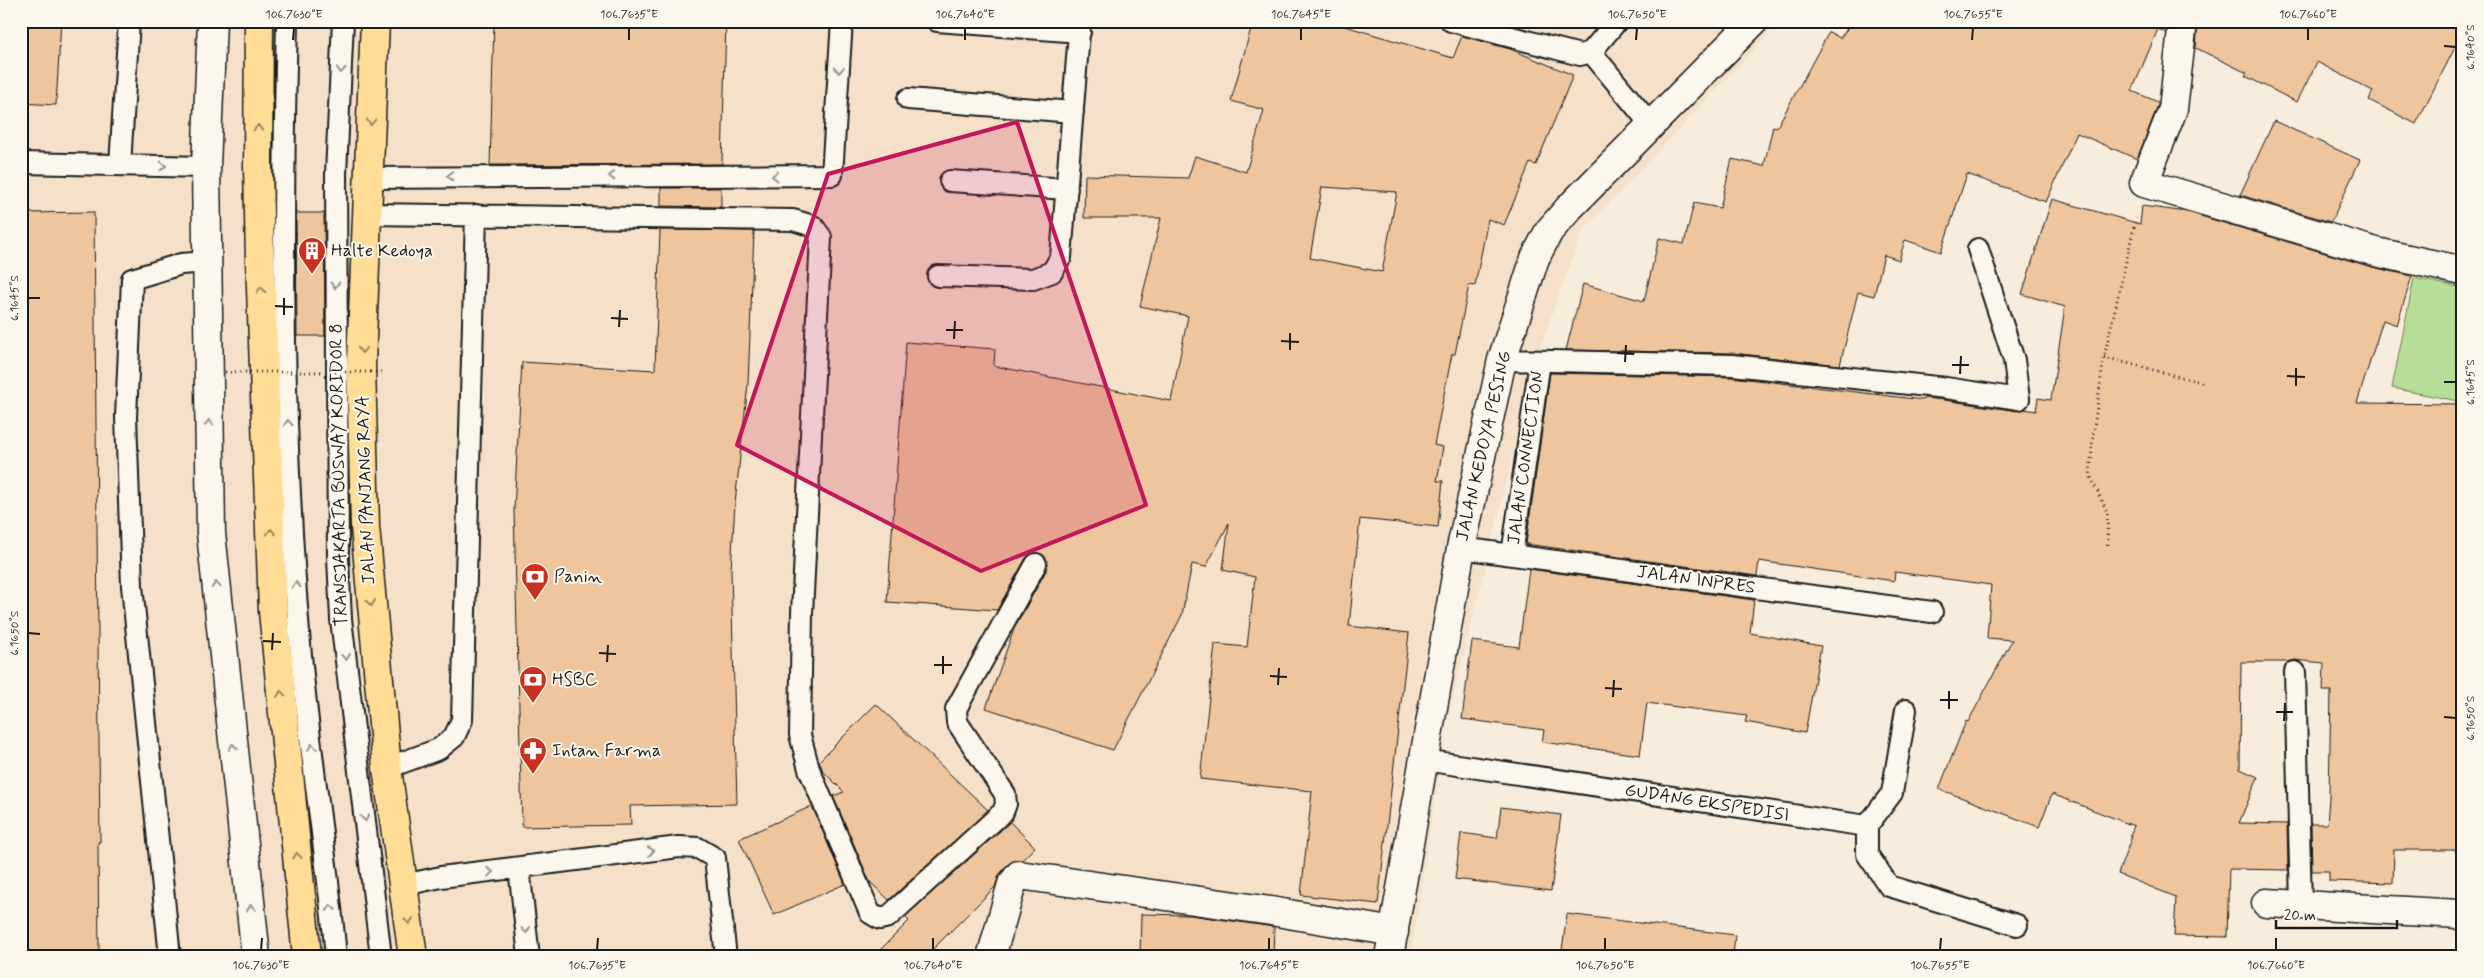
<svg xmlns="http://www.w3.org/2000/svg" width="2484" height="978" font-family="Mynerve,sans-serif">
<rect width="100%" height="100%" fill="#f8eddc"/>
<filter id="ink" filterUnits="userSpaceOnUse"><feTurbulence type="fractalNoise" baseFrequency=".02" numOctaves="2"/><feDisplacementMap in="SourceGraphic" scale="10" xChannelSelector="R" yChannelSelector="G"/><feConvolveMatrix kernelMatrix="1 2 1 2 8 2 1 2 1" color-interpolation-filters="sRGB"/></filter>
<g filter="url(#ink)">
<!-- built -->
<path fill="#f5e1c9" d="M21,21H1781L1582,232L1539,350L1445,731L1411,957H21Z"/>
<!-- green -->
<path fill="#b7dd98" stroke="#6a7c5a" d="M2414,278L2463,288V402L2392,388Z"/>
<!-- building -->
<path fill="#eec59d" stroke="#1c1c1c" fill-rule="evenodd" d="M21,21H61L56,105L21,103Z
M494,21H726L722,164L490,165Z
M1253,21H1328L1453,58L1462,36L1510,49L1573,75L1536,165L1530,163L1504,225L1488,219L1475,286L1469,285L1455,354H1452L1434,445L1443,447L1437,481H1443L1438,527L1360,519L1349,626L1409,633L1378,904L1301,895L1312,791L1200,779L1215,644L1247,647L1255,577L1223,570L1229,523L1206,567L1192,564L1182,615L1113,750L986,708L1014,629L1047,569L1046,558L1042,554L1035,552L1026,558L997,610L887,602L906,342L995,349L994,366L1171,401L1188,316L1140,306L1161,218H1084L1085,175L1188,178L1195,156L1246,172L1264,110L1231,101ZM1322,187L1397,192L1382,272L1310,258Z
M1853,21H2167L2166,33L2158,29L2132,91L2158,102V105L2137,159L2077,133L2046,202L1967,174L1941,252L1905,240L1899,260L1884,255L1874,296L1858,292L1840,365L1732,353L1566,350L1583,284L1644,301L1659,238L1684,244L1694,203L1720,208L1732,159L1764,166L1773,126L1777,127L1829,32L1840,38Z
M2198,21H2463V32L2416,124L2369,100L2373,91L2317,62L2297,102L2245,76L2247,73L2196,48Z
M2274,121L2360,160L2331,222L2240,195Z
M661,188H721V207L661,206Z
M2052,199L2140,224L2142,206L2187,212L2372,267L2412,276L2397,325L2383,320L2357,403L2463,404V850H2394L2393,883L2329,881V871H2312L2311,824H2327L2329,798L2331,691H2323L2324,663L2295,660L2288,662H2241L2240,769L2258,777L2239,823L2287,824L2288,870L2229,869L2227,937L2174,936L2176,897L2118,874L2132,836L2130,835L2134,826L2052,794L2039,827L1939,789L1966,721L1968,722L2012,640L1987,638L1991,585L1895,572L1894,581L1759,561L1757,576L1526,544L1550,373L1731,377L1923,400L1924,398L1944,400L2017,411L2025,409L2036,411L2038,398L2051,400L2065,307L2022,294Z
M94,212L100,842H98L99,957H21V213Z
M296,213H324L325,336H297Z
M660,230L754,231L748,384L735,503L731,570L737,804L630,806L631,825L522,827L514,510L522,362L655,370Z
M1529,569L1754,600L1750,633L1821,646L1805,733L1745,722L1747,716L1647,703L1640,755L1542,742L1544,730L1462,719L1472,641L1519,647Z
M876,704L988,810L889,900L870,882L833,796L844,792L823,771L819,761Z
M812,806L845,884L774,915L739,839Z
M1501,807L1561,815L1551,891L1455,879L1461,833L1497,838Z
M1010,822L1035,847L1022,860H1014L1007,865L999,875L995,887L925,957H873L909,921L905,917Z
M1141,914L1190,915L1274,927L1273,957H1140Z
M1567,914L1735,935L1733,957H1561Z"/>
<g fill="none" stroke-linecap="round" stroke-linejoin="round">
<defs>
<path id="lane" d="M287,21C282,221 282,420 298,620C306,732 326,844 336,957
M343,21L336,174L338,558L341,619L381,957
M937,21L1080,32
M1451,21L1580,55L1591,52L1617,21
M1591,52L1651,125
M908,99L1073,112
M21,163L206,167
M120,165L129,21
M368,178L832,175L842,21
M950,181L1067,189
M366,214L793,220L813,226L821,237L802,613L800,735L809,769L870,913L880,919L888,917L1003,812L1006,804L1005,794L957,722L956,709L1036,564
M938,276L1033,279L1052,272L1061,257L1080,21
M1502,360L1732,365L1946,388L2019,399L2014,360L1978,249
M1461,548L1932,612
M1512,555L1540,361
M2295,672L2301,904
M1424,760L1867,826L1892,793L1906,710
M387,768L439,749L454,737L462,720L476,215
M1867,826V854L1889,886L2017,925
M519,868L529,957
M404,885L441,877L679,847L698,848L715,858L726,957
M170,957L132,586L126,417L132,279L181,264L207,262"/>
<path id="street" d="M2183,21L2173,109L2144,183L2376,252L2463,271
M2266,903L2459,914L2463,917
M991,957L1012,884L1019,875L1271,911L1394,932"/>
<path id="secondary" d="M212,21L206,167L211,533L256,957
M1389,957L1461,548L1502,360L1535,258L1549,231L1570,207L1754,21"/>
<path id="primary" d="M259,21L258,166L260,261L273,611L307,957
M375,21L361,364L365,527L387,768L413,957"/>
</defs>
<!-- lane casing -->
<use href="#lane" stroke="#1c1c1c" stroke-width="24"/>
<!-- street casing -->
<use href="#street" stroke="#1c1c1c" stroke-width="31"/>
<!-- secondary casing -->
<use href="#secondary" stroke="#1c1c1c" stroke-width="31"/>
<!-- primary casing -->
<use href="#primary" stroke="#1c1c1c" stroke-width="31"/>
<!-- path -->
<path stroke="#1c1c1c" stroke-width="3" stroke-dasharray="1 4" stroke-linecap="butt" d="M2104,357L2204,383
M2108,545L2107,512L2090,475L2093,435L2104,357L2136,218"/>
<!-- lane -->
<use href="#lane" stroke="#fbf7ec" stroke-width="20"/>
<!-- street -->
<use href="#street" stroke="#fbf7ec" stroke-width="28"/>
<!-- secondary -->
<use href="#secondary" stroke="#fbf7ec" stroke-width="28"/>
<!-- primary -->
<use href="#primary" stroke="#ffdd96" stroke-width="28"/>
<!-- path-bridge -->
<path stroke="#1c1c1c" stroke-width="3" stroke-dasharray="1 4" stroke-linecap="butt" d="M225,372H382"/>
</g>
<!-- one-way arrows -->
<defs><path id="oneway-chevron" d="M-2-3.5L2.5 0L-2 3.5" fill="none" stroke-width="1.6" stroke-linecap="round" stroke-linejoin="round" transform="scale(1.25)"/></defs>
<g stroke="#97948e">
<use href="#oneway-chevron" transform="translate(341 70) rotate(93)"/>
<use href="#oneway-chevron" transform="translate(839 70) rotate(94)"/>
<use href="#oneway-chevron" transform="translate(163 166) rotate(1)"/>
<use href="#oneway-chevron" transform="translate(450 176) rotate(180)"/>
<use href="#oneway-chevron" transform="translate(612 176) rotate(180)"/>
<use href="#oneway-chevron" transform="translate(775 176) rotate(180)"/>
<use href="#oneway-chevron" transform="translate(335 285) rotate(90)"/>
<use href="#oneway-chevron" transform="translate(209 423) rotate(-91)"/>
<use href="#oneway-chevron" transform="translate(288 423) rotate(-93)"/>
<use href="#oneway-chevron" transform="translate(216 585) rotate(-95)"/>
<use href="#oneway-chevron" transform="translate(296 585) rotate(-93)"/>
<use href="#oneway-chevron" transform="translate(346 657) rotate(83)"/>
<use href="#oneway-chevron" transform="translate(233 747) rotate(-96)"/>
<use href="#oneway-chevron" transform="translate(312 747) rotate(-97)"/>
<use href="#oneway-chevron" transform="translate(365 818) rotate(83)"/>
<use href="#oneway-chevron" transform="translate(651 851) rotate(-8)"/>
<use href="#oneway-chevron" transform="translate(490 872) rotate(-6)"/>
<use href="#oneway-chevron" transform="translate(251 908) rotate(-96)"/>
<use href="#oneway-chevron" transform="translate(331 908) rotate(-97)"/>
<use href="#oneway-chevron" transform="translate(526 930) rotate(84)"/>
</g>
<g stroke="#99865f">
<use href="#oneway-chevron" transform="translate(371 122) rotate(92)"/>
<use href="#oneway-chevron" transform="translate(258 128) rotate(-90)"/>
<use href="#oneway-chevron" transform="translate(261 290) rotate(-93)"/>
<use href="#oneway-chevron" transform="translate(362 350) rotate(92)"/>
<use href="#oneway-chevron" transform="translate(271 532) rotate(-92)"/>
<use href="#oneway-chevron" transform="translate(371 603) rotate(84)"/>
<use href="#oneway-chevron" transform="translate(281 694) rotate(-96)"/>
<use href="#oneway-chevron" transform="translate(297 856) rotate(-96)"/>
<use href="#oneway-chevron" transform="translate(409 921) rotate(83)"/>
</g>
</g>
<!-- marked area -->
<path fill="#c2185b" fill-opacity="0.2" stroke="#c2185b" stroke-width="4" stroke-linejoin="round" d="M1017,122L1146,505L981,571L737,445L828,174Z"/>
<!-- ticks -->
<path fill="none" stroke="#1c1c1c" stroke-width="2" d="M293,40L294,28M629,40V28M965,40V28M1301,40V28M1636,40L1637,28M1972,40L1973,28M2308,40V28M2444,46L2456,47M28,298H40M275,306L293,307M284,315V298M611,318L628,319M619,327L620,310M946,330H963M954,339L955,321M1281,341L1299,342M1290,350V333M1617,353L1634,354M1625,362L1626,345M1952,365H1969M1960,374L1961,356M2287,376L2305,377M2444,382H2456M2296,386V368M28,633L40,634M263,641L281,642M272,650L273,633M599,653L616,654M607,662L608,645M934,665H952M943,674V656M1270,676L1287,677M1278,685L1279,668M1605,688L1622,689M1613,697L1614,680M1940,700H1958M1949,709V691M2276,712H2293M2444,717L2456,718M2284,721L2285,703M261,950L262,938M597,950L598,938M933,950V938M1269,950V938M1605,950V938M1940,950L1941,938M2276,950V938"/>
<!-- icons -->
<defs>
<symbol id="building-pin" viewBox="-11 -11 22 30"><path d="M0 17L-7.5 6A9.5 9.5 0 1 1 7.5 6Z" fill="#c8321e" stroke="#fbf7ec"/><path d="M-4-6H4V6H1V3H-1V6H-4ZM-2.5-4.3h1.7v1.8h-1.7ZM.8-4.3h1.7v1.8H.8ZM-2.5-1h1.7V.8h-1.7ZM.8-1h1.7V.8H.8Z" fill="#fff"/></symbol>
<symbol id="bank-pin" viewBox="-11 -11 22 30"><path d="M0 17L-7.5 6A9.5 9.5 0 1 1 7.5 6Z" fill="#c8321e" stroke="#fbf7ec"/><path d="M-6-4H6V4H-6ZM0-2.3a2.3 2.3 0 1 0 0 4.6a2.3 2.3 0 1 0 0-4.6Z" fill="#fff"/></symbol>
<symbol id="pharmacy-pin" viewBox="-11 -11 22 30"><path d="M0 17L-7.5 6A9.5 9.5 0 1 1 7.5 6Z" fill="#c8321e" stroke="#fbf7ec"/><path d="M-2-6h4v4h4v4h-4v4h-4v-4h-4v-4h4Z" fill="#fff"/></symbol>
</defs>
<g fill-rule="evenodd">
<use href="#building-pin" x="296" y="235" width="32" height="43"/>
<use href="#bank-pin" x="519" y="561" width="32" height="43"/>
<use href="#bank-pin" x="517" y="664" width="32" height="43"/>
<use href="#pharmacy-pin" x="517" y="735" width="32" height="43"/>
</g>
<g text-anchor="middle" dominant-baseline="central" stroke-width="4" stroke-linejoin="round" paint-order="stroke">
<!-- poi labels -->
<g font-size="18" fill="#1c1c1c" stroke="#fbf7ec" text-anchor="start">
<text x="331" y="251">Halte Kedoya</text>
<text x="554" y="577">Panin</text>
<text x="552" y="680">HSBC</text>
<text x="552" y="751">Intan Farma</text>
</g>
<!-- street labels -->
<g font-size="18" fill="#1c1c1c" stroke="#fbf7ec">
<text transform="translate(1484 446) rotate(-77)">JALAN KEDOYA PESING</text>
<text transform="translate(1526 458) rotate(-82)">JALAN CONNECTION</text>
<text transform="translate(339 475) rotate(-91)">TRANSJAKARTA BUSWAY KORIDOR 8</text>
<text transform="translate(366 490) rotate(-92)">JALAN PANJANG RAYA</text>
<text transform="translate(1696 580) rotate(8)">JALAN INPRES</text>
<text transform="translate(1707 803) rotate(9)">GUDANG EKSPEDISI</text>
</g>
</g>
<!-- margin -->
<rect width="2484" height="978" fill="none" stroke="#fbf7ec" stroke-width="55"/>
<!-- scale -->
<path d="M2276 920v8h121v-8" fill="none" stroke="#1c1c1c" stroke-width="2.5"/>
<text x="2284" y="920" font-size="15" fill="#1c1c1c" stroke="#fbf7ec" stroke-width="4" paint-order="stroke">20 m</text>
<rect x="28" y="28" width="2428" height="922" fill="none" stroke="#1c1c1c" stroke-width="2"/>
<g font-size="12" text-anchor="middle" fill="#1c1c1c">
<text x="294" y="18">106.7630°E</text>
<text x="629" y="18">106.7635°E</text>
<text x="965" y="18">106.7640°E</text>
<text x="1301" y="18">106.7645°E</text>
<text x="1637" y="18">106.7650°E</text>
<text x="1973" y="18">106.7655°E</text>
<text x="2308" y="18">106.7660°E</text>
<text transform="translate(2470 47) rotate(-90)" y="4">6.1640°S</text>
<text transform="translate(14 298) rotate(-90)" y="4">6.1645°S</text>
<text transform="translate(2470 382) rotate(-90)" y="4">6.1645°S</text>
<text transform="translate(14 633) rotate(-90)" y="4">6.1650°S</text>
<text transform="translate(2470 718) rotate(-90)" y="4">6.1650°S</text>
<text x="261" y="969">106.7630°E</text>
<text x="597" y="969">106.7635°E</text>
<text x="933" y="969">106.7640°E</text>
<text x="1269" y="969">106.7645°E</text>
<text x="1605" y="969">106.7650°E</text>
<text x="1940" y="969">106.7655°E</text>
<text x="2276" y="969">106.7660°E</text>
</g>
</svg>
